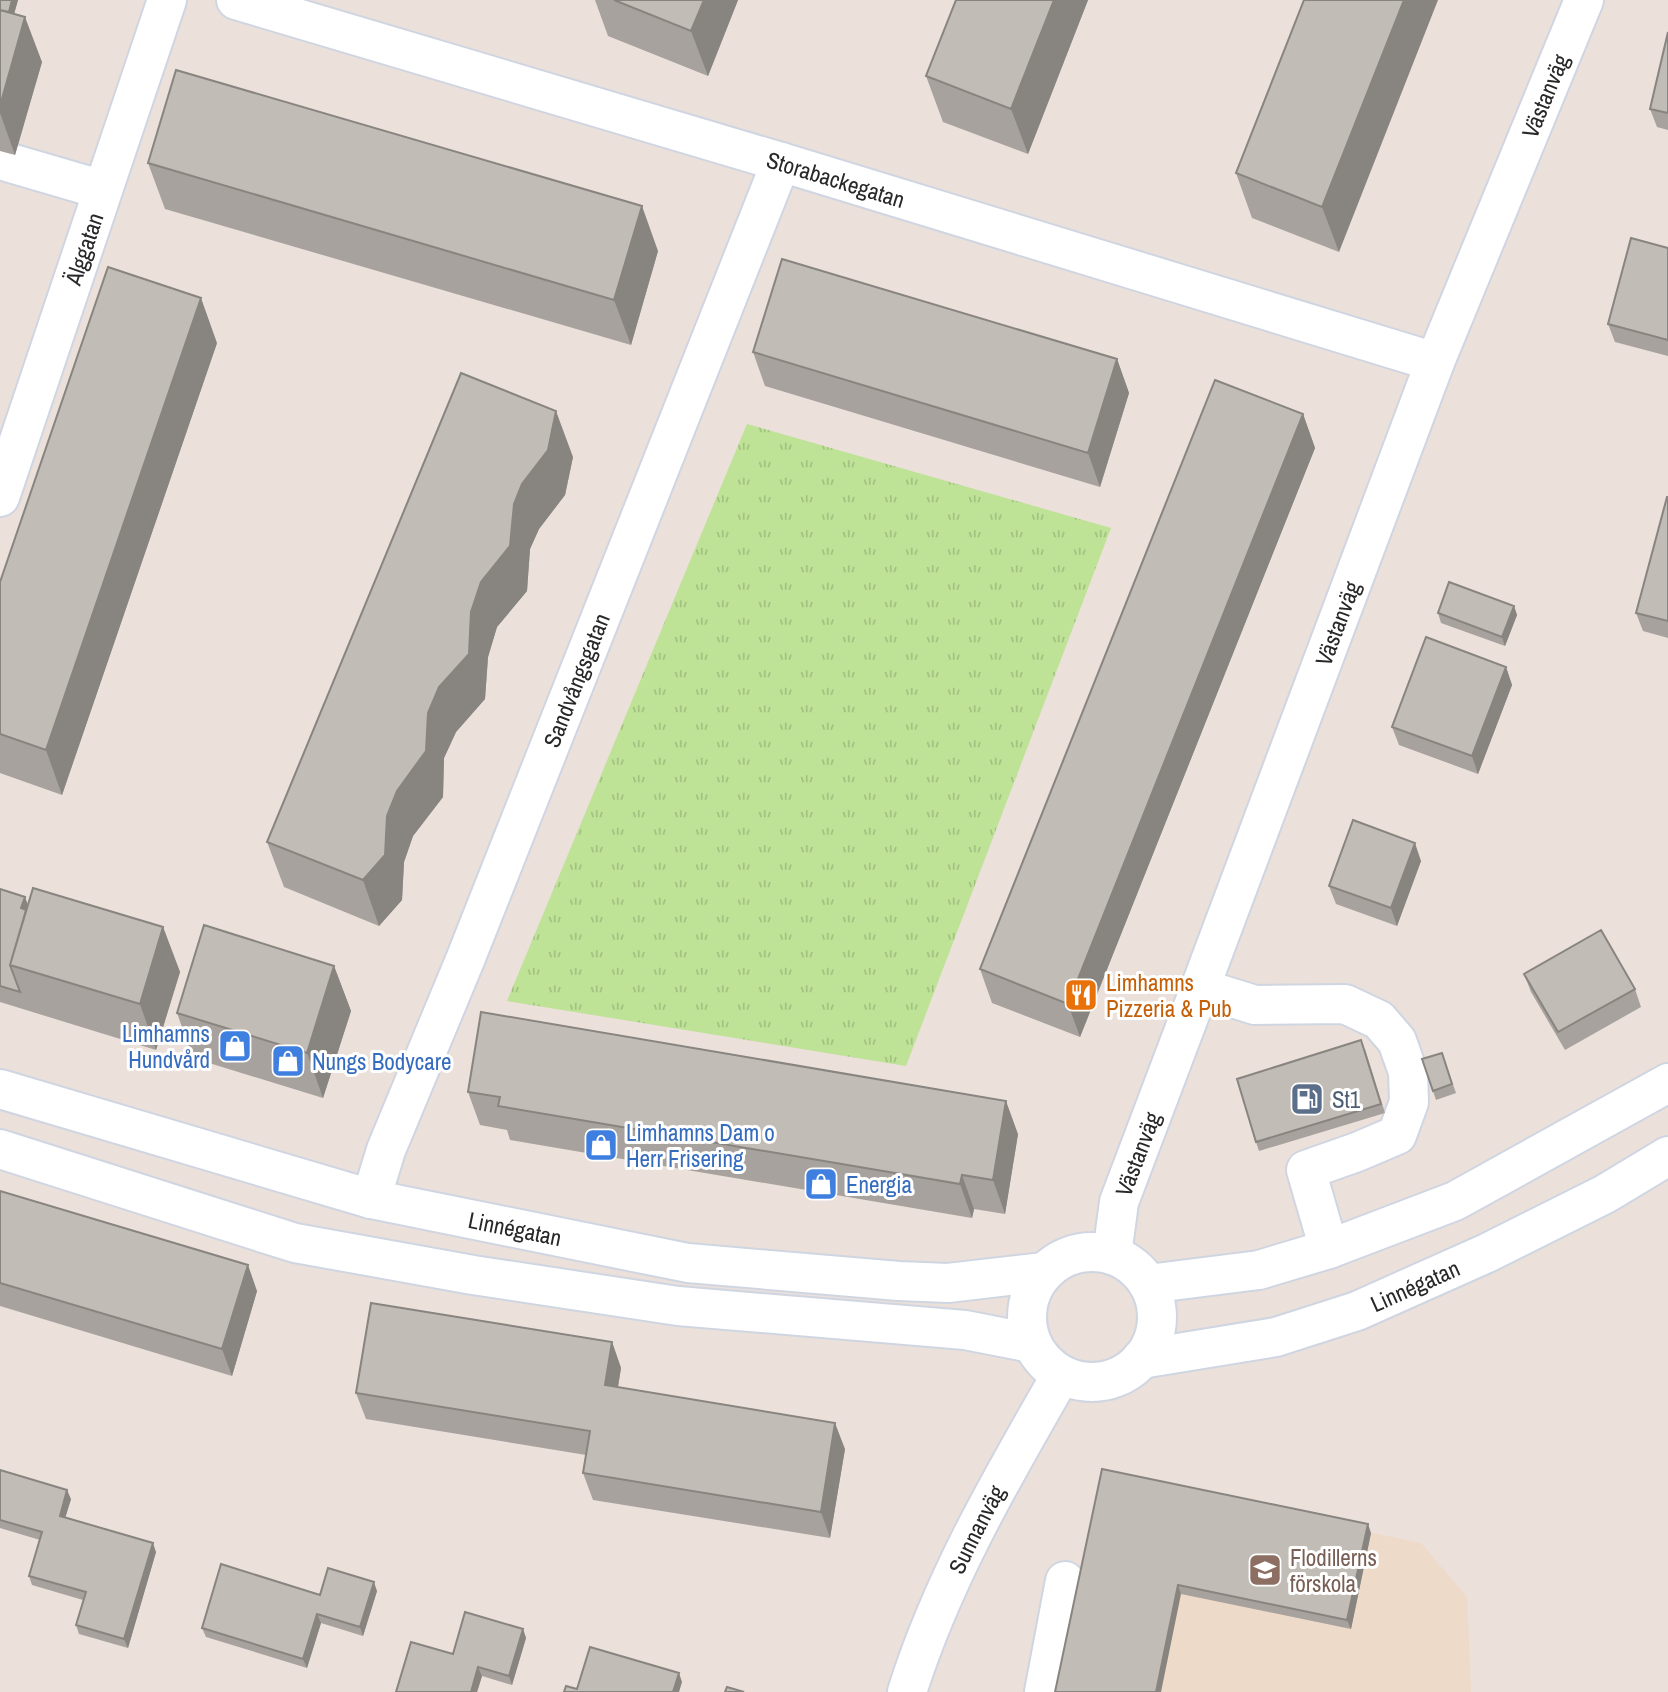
<svg xmlns="http://www.w3.org/2000/svg" width="1668" height="1692" font-family="'Archivo Narrow',sans-serif">
<defs>
<pattern id="grass-tufts" width="24" height="20" patternUnits="userSpaceOnUse" patternTransform="scale(1.75)"><rect width="24" height="20" fill="#bee296"/><path d="M3 7l-1-3M5 7V3M7 7l1-3M15 17l-1-3M17 17v-4M19 17l1-3" fill="none" stroke="#a3c281"/></pattern>
</defs>
<rect width="100%" height="100%" fill="#ebe0da"/>
<!-- education -->
<path fill="#eddac9" d="M1105,1478L1421,1543L1467,1597L1471,1692H1061Z"/>
<!-- grass -->
<path fill="url(#grass-tufts)" d="M747,424L1111,528L906,1066L507,1001Z"/>
<g fill="none" stroke-linecap="round" stroke-linejoin="round">
<defs>
<g id="minor">
<path id="s1" d="M236,0L781,162L1435,362"/>
<path d="M0,160L103,190"/>
<path id="s2" d="M0,497L167,0"/>
<path d="M1200,988L1255,1005L1345,1004L1379,1020L1397,1041L1408,1072L1409,1102L1397,1135L1357,1152L1306,1170L1329,1249"/>
<path id="s3" d="M0,1089L371,1199L688,1263L899,1281L948,1283L1044,1272"/>
<path d="M0,1149L295,1243L473,1275L678,1306L965,1330L1031,1343"/>
<path id="s4" d="M371,1199L386,1150L465,960L781,162"/>
<circle cx="1092" cy="1317" r="65"/>
<path id="s5" d="M1112,1255L1119,1202L1200,988L1435,362L1584,0"/>
<path d="M1148,1284L1259,1270L1329,1249L1455,1201L1668,1083"/>
<path id="s6" d="M1141,1359L1276,1337L1357,1311L1487,1253L1605,1194L1668,1156"/>
<path id="s7" d="M907,1692C943,1578 1002,1478 1061,1375"/>
<path d="M1044,1692L1065,1581"/>
</g>
</defs>
<!-- minor casing -->
<use href="#minor" stroke="#cfd6e2" stroke-width="42"/>
<!-- minor -->
<use href="#minor" stroke="#fff" stroke-width="38"/>
</g>
<!-- wall -->
<path fill="#a7a29d" d="M0,0H18L14,14L42,62L15,155L0,151Z
M595,0H738L708,76L608,36Z
M1088,0L1028,154L943,122L926,76Z
M1304,0L1339,252L1252,218L1236,173Z
M1668,32V130L1657,127L1650,109Z
M148,163L658,251L631,345L165,209Z
M1668,248V356L1615,342L1608,324Z
M217,343L62,795L0,773V582Z
M753,352L1117,359L1129,393L1100,487L765,386Z
M1303,414L1315,448L1080,1037L992,1003L980,969Z
M573,457L565,495L539,529L530,549L527,591L497,627L488,657L485,699L456,732L444,758L443,797L413,836L404,862L402,900L379,926L284,887L267,842Z
M1668,497V638L1643,631L1636,613Z
M1514,606L1517,615L1505,646L1441,623L1438,613Z
M1506,667L1512,685L1478,774L1399,745L1392,727Z
M1421,861L1397,926L1336,904L1329,886Z
M0,889L25,897L28,905L163,927L180,972L156,1050L0,1002Z
M334,966L351,1011L323,1098L193,1058L177,1013Z
M1524,974L1635,989L1641,1007L1565,1050L1531,992Z
M1365,1049L1385,1113L1259,1151L1256,1142Z
M1442,1053L1456,1093L1436,1100L1422,1059Z
M468,1092L1018,1134L1005,1214L974,1209L972,1218L510,1140L507,1130L480,1125Z
M0,1191L257,1291L232,1376L0,1306Z
M612,1342L621,1368L618,1387L845,1449L830,1538L593,1500L583,1473L586,1455L366,1419L356,1393Z
M1102,1469L1371,1533L1351,1629L1181,1594Z
M0,1470L71,1499L65,1518L156,1552L128,1648L79,1634L76,1625L83,1600L32,1585L29,1576L40,1540L0,1528Z
M377,1591L363,1636L321,1623L307,1668L206,1637L202,1628L320,1595Z
M523,1629L526,1638L512,1685L482,1676L477,1692H396L453,1654Z"/>
<!-- shaded-wall -->
<path fill="#88847f" d="M12,0H18L11,25L8,15Z
M704,0H738L708,76L691,31Z
M1054,0H1088L1028,154L1011,109Z
M1404,0H1438L1339,252L1322,207Z
M25,17L42,62L15,155L0,113V106Z
M642,206L658,251L631,345L614,300Z
M201,298L217,343L62,795L46,750Z
M1117,359L1129,393L1100,487L1088,453Z
M556,411L573,457L565,495L539,529L530,549L527,591L497,627L488,657L485,699L456,732L444,758L443,797L413,836L404,862L402,900L379,926L363,880L428,713L471,612L481,582L522,484Z
M1303,414L1315,448L1080,1037L1068,1004Z
M1514,606L1517,615L1505,646L1502,637Z
M1506,667L1512,685L1478,774L1472,756Z
M1415,843L1421,861L1397,926L1391,908Z
M25,897L31,915L21,908Z
M163,927L180,972L156,1050L140,1004Z
M334,966L351,1011L323,1098L307,1053Z
M1006,1101L1018,1134L1005,1214L993,1180Z
M962,1175L974,1209L972,1218L960,1184Z
M248,1265L257,1291L232,1376L222,1349Z
M612,1342L621,1368L614,1411L605,1385Z
M835,1423L845,1449L830,1538L821,1512Z
M67,1490L71,1499L63,1525L60,1516Z
M1368,1524L1371,1533L1351,1629L1347,1620Z
M153,1543L156,1552L128,1648L124,1639Z
M374,1582L377,1591L363,1636L360,1627Z
M1178,1585L1181,1594L1161,1692H1156Z
M317,1614L321,1623L307,1668L303,1659Z
M523,1629L526,1638L512,1685L509,1676Z
M478,1667L482,1676L477,1692H471Z
M679,1673L682,1682L679,1692H673Z"/>
<!-- building -->
<path fill="#c2bcb6" stroke="#88847f" stroke-width="2" d="M0,0H12L9,12L0,10Z
M614,0H704L691,31Z
M956,0H1054L1011,109L926,76Z
M1304,0H1404L1322,207L1236,173Z
M0,10L25,17L0,106Z
M1668,32V113L1650,109Z
M176,70L642,206L614,300L148,163Z
M1631,238L1668,248V340L1608,324Z
M782,259L1117,359L1088,453L753,352Z
M108,267L201,298L46,750L0,734V582Z
M461,373L556,411L548,450L522,484L514,504L510,546L481,582L471,612L469,654L439,687L428,713L426,751L397,791L387,816L385,855L363,880L267,842Z
M1215,380L1303,414L1068,1004L980,969Z
M1667,497H1668V621L1636,613Z
M1449,582L1514,606L1502,637L1438,613Z
M1426,637L1506,667L1472,756L1392,727Z
M1353,820L1415,843L1391,908L1329,886Z
M33,888L163,927L140,1004L10,965Z
M0,889L25,897L21,908L26,910L10,965L20,992L0,986Z
M204,925L334,966L307,1053L177,1013Z
M1601,930L1635,989L1558,1032L1524,974Z
M481,1012L1006,1101L993,1180L962,1175L960,1184L498,1106L500,1097L468,1092Z
M1361,1040L1381,1104L1256,1142L1237,1079Z
M1442,1053L1452,1084L1433,1091L1422,1059Z
M0,1191L248,1265L222,1349L0,1283Z
M371,1303L612,1342L605,1385L835,1423L821,1512L583,1473L590,1431L356,1393Z
M1102,1469L1368,1524L1347,1620L1178,1585L1156,1692H1055Z
M0,1470L67,1490L60,1516L153,1543L124,1639L76,1625L86,1592L29,1576L42,1532L0,1520Z
M221,1564L320,1595L328,1568L374,1582L360,1627L317,1614L303,1659L202,1628Z
M465,1612L523,1629L509,1676L478,1667L471,1692H396L411,1642L453,1654Z
M590,1647L679,1673L673,1692H564L566,1686L577,1689Z
M727,1687L744,1692H725Z"/>
<!-- icons -->
<defs>
<symbol id="restaurant-square" viewBox="-11 -11 22 22"><rect x="-9" y="-9" width="18" height="18" rx="4" fill="#e8710a" stroke="#fff"/><path d="M-5-6h1v4h1v-4h1v4h1v-4h1v5L-1.5 .5V6h-2V.5L-5-1ZM5-6V6H3V1.5H1.5Q1.5-4 5-6Z" fill="#fff"/></symbol>
<symbol id="shop-square" viewBox="-11 -11 22 22"><rect x="-9" y="-9" width="18" height="18" rx="4" fill="#3f7fe0" stroke="#fff"/><path d="M-5-2.5h2.3a2.7 3.5 0 0 1 5.4 0H5L5.5 6h-11ZM-1.5-2.5h3a1.5 2.3 0 0 0-3 0Z" fill="#fff"/></symbol>
<symbol id="fuel-square" viewBox="-11 -11 22 22"><rect x="-9" y="-9" width="18" height="18" rx="4" fill="#5c6f8a" stroke="#fff"/><path d="M-5.5-6h7V0h2V4h1.3V-2.5L3-4.5l.8-.8L6-3V5H2.5V1h-1V6h-7ZM-4.2-4.7v3.2H.2V-4.7Z" fill="#fff"/></symbol>
<symbol id="school-square" viewBox="-11 -11 22 22"><rect x="-9" y="-9" width="18" height="18" rx="4" fill="#8d6e63" stroke="#fff"/><path d="M0-5L7-2L0 1L-7-2ZM-4 1L0 2.5L4 1V4Q0 6-4 4Z" fill="#fff"/></symbol>
</defs>
<g fill-rule="evenodd">
<use href="#restaurant-square" x="1062" y="976" width="38" height="38"/>
<use href="#shop-square" x="216" y="1027" width="38" height="38"/>
<use href="#shop-square" x="269" y="1042" width="38" height="38"/>
<use href="#fuel-square" x="1288" y="1080" width="38" height="38"/>
<use href="#shop-square" x="582" y="1126" width="38" height="38"/>
<use href="#shop-square" x="802" y="1165" width="38" height="38"/>
<use href="#school-square" x="1246" y="1551" width="38" height="38"/>
</g>
<g text-anchor="middle" dominant-baseline="central" stroke-width="6" stroke-linejoin="round" paint-order="stroke">
<!-- street labels -->
<g font-size="23" fill="#282828" stroke="#fff">
<text stroke="none"><textPath href="#s5" startOffset="1239">Västanväg</textPath></text>
<text stroke="none"><textPath href="#s1" startOffset="626">Storabackegatan</textPath></text>
<text stroke="none"><textPath href="#s2" startOffset="262">Älggatan</textPath></text>
<text stroke="none"><textPath href="#s5" startOffset="672">Västanväg</textPath></text>
<text stroke="none"><textPath href="#s4" startOffset="558">Sandvångsgatan</textPath></text>
<text stroke="none"><textPath href="#s5" startOffset="105">Västanväg</textPath></text>
<text stroke="none"><textPath href="#s3" startOffset="534">Linnégatan</textPath></text>
<text stroke="none"><textPath href="#s6" startOffset="285">Linnégatan</textPath></text>
<text stroke="none"><textPath href="#s7" startOffset="177">Sunnanväg</textPath></text>
</g>
<!-- food labels -->
<g font-size="23" fill="#c56008" stroke="#fff" text-anchor="start">
<text x="1106" y="982">Limhamns<tspan x="1106" dy="26">Pizzeria &amp; Pub</tspan></text>
</g>
<!-- shop labels -->
<g font-size="23" fill="#366cbe" stroke="#fff" text-anchor="start">
<text x="210" y="1033" text-anchor="end">Limhamns<tspan x="210" dy="26">Hundvård</tspan></text>
<text x="312" y="1061">Nungs Bodycare</text>
<text x="626" y="1132">Limhamns Dam o<tspan x="626" dy="26">Herr Frisering</tspan></text>
<text x="846" y="1184">Energia</text>
</g>
<!-- service labels -->
<g font-size="23" fill="#4e5e75" stroke="#fff" text-anchor="start">
<text x="1332" y="1099">St1</text>
</g>
<!-- education labels -->
<g font-size="23" fill="#785e54" stroke="#fff" text-anchor="start">
<text x="1290" y="1557">Flodillerns<tspan x="1290" dy="26">förskola</tspan></text>
</g>
</g>
</svg>
